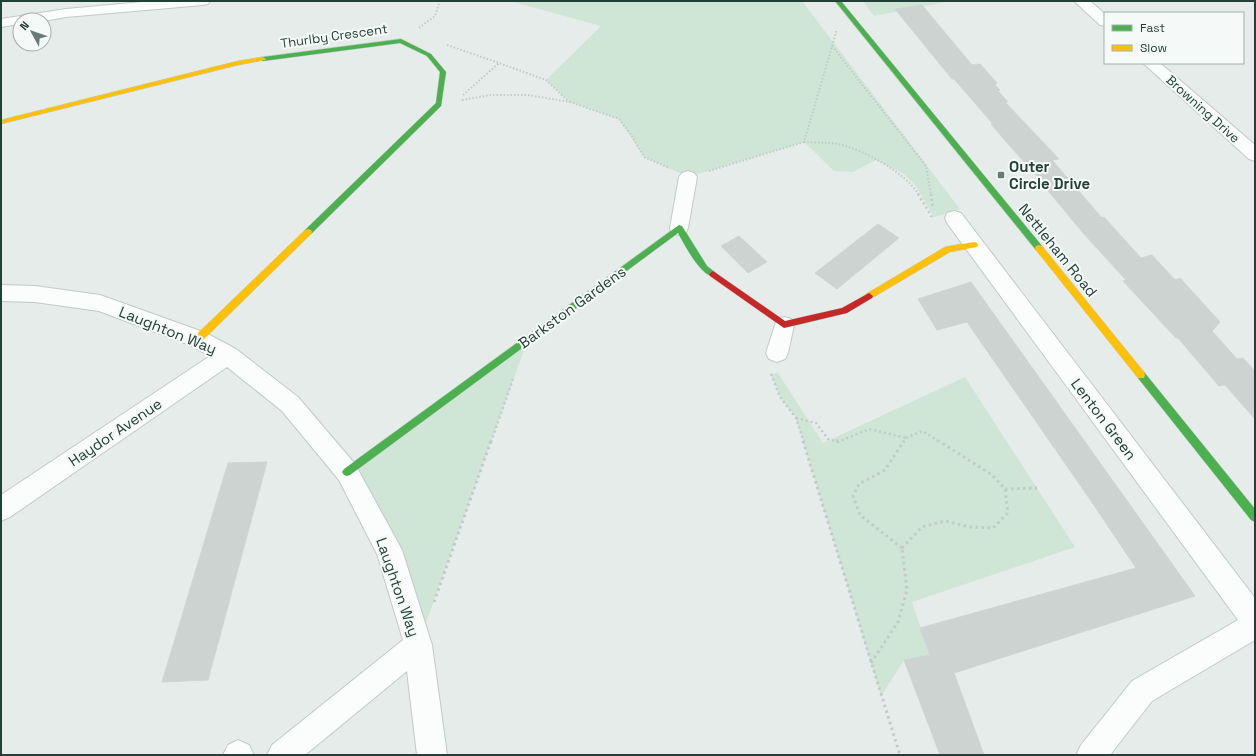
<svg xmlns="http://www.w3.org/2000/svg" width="1256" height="756" font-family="'Space Grotesk',sans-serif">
<rect width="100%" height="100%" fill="#e6ece9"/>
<!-- green -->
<path fill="#cfe5d6" d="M510,1H802L960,209L934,217L915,185L904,174L876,160L853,172L834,171L804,142L688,177L644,157L619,119L570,102L546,80L601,26Z
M863,1H951L874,16Z
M528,339L418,645L347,472Z
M778,373L823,443L965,377L1075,547L912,602L930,655L904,660L881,696L796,418L780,397L771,374Z"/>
<!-- building -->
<path fill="#cdd3d1" stroke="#cfd5d2" d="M922,5L972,65L980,64L997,83L995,85L1000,90L998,91L1008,102H1005L1059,159L1052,160L1102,218L1104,217L1141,258L1152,255L1175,280L1180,278L1220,322L1212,331L1237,359L1243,358L1255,371V419L1225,385L1219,386L1178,338H1176L1123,281L1126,280L1084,234L1044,186H1046L1009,145L991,124H993L954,79H952L895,9Z
M878,224L899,238L837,289L815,273Z
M739,236L767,262L748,273L721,246Z
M971,282L1195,596L954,673L984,755H940L904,660L930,655L920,628L1136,568L1089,498L967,322L937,330L918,299Z
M267,462L208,680L162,682L228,463Z"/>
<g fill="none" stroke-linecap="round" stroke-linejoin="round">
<defs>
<path id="street" d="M153,1H210L208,4L203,5L66,17L44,21L20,20V24L1,27V19L66,9Z
M1074,1H1090L1105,14V26L1100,25Z
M1143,63H1160L1255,145V161L1249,159Z
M688,171L694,173L697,177L688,228L686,233L679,235L672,233L670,228L679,177L682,173Z
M954,211L961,213L1255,598V640L1152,701L1110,755H1076L1081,745L1132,681L1238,620L947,223L945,218L947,213Z
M1,285L35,286L100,295L206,333L236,349L298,397L355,464L402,550L432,645L447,755H417L407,671L305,755H267L272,745L403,640L377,554L339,480L282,411L227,367L10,517L1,521V495L210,356L190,345L99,311L35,302L1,301Z
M784,317L791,319L794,325L788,353L785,359L777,362L769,359L766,353L777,319Z
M238,740L249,745L254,755H223L228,745Z"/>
<path id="fast" d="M835,1H841L1042,246L1043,248L1042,250H1036Z
M401,39L431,54L446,72L441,106L311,234H305L304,232L305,230L436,103L440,72L427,56L400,43L263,61L260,59L263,57Z
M679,225L682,226L707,266L717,274L716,276C702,280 684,243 678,233L350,475L347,476L344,475L342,472L344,469Z
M1141,371L1144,372L1255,509V522L1251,520L1138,378L1137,375L1138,372Z"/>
<path id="slow" d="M263,57L266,59L265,60L238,65L1,124V120L238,61Z
M308,229L311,230L312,232L311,234L201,342H195L194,339L195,336L305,230Z
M974,242L977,243L978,245L977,247L950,252L872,298H866L865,296L866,294L945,247Z
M1039,245L1042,246L1144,372L1145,375L1144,378H1138L1036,250L1035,248L1036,246Z"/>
<path id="jam" d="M713,271L785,321L842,308L869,293L873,296L872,298L847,313L784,328L710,276L709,274Z"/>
</defs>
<!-- street casing -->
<use href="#street" stroke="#c3c9c6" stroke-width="2"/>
<!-- fast casing -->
<use href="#fast" stroke="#c2c9c6" stroke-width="1"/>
<!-- slow casing -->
<use href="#slow" stroke="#c2c9c6" stroke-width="1"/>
<!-- jam casing -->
<use href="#jam" stroke="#c2c9c6" stroke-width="1"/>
<!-- path-far2 -->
<path stroke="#c2cbc8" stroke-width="2" stroke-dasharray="1.5 2" stroke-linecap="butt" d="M419,28L435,16L440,1
M447,45L499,63
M832,46L926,166L931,195
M463,95L499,63L546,80L569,102
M462,100L491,95H528L570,102L619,119L632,136L644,157L669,168
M804,142C815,143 828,142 838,144C864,150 905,172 919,195
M709,171L804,142L837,29"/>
<!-- path-far1 -->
<path stroke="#c2cbc8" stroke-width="2.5" stroke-dasharray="2 3" stroke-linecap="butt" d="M918,194L932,217
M931,194L933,209
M771,374L780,397L796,418L804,442
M796,418L816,423L828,439L838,442L869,429L906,438
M491,442L513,379
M903,442L906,438L922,431L940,442"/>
<!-- path -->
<path stroke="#c2cbc8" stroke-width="3" stroke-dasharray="2.5 3.5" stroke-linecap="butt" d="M803,441L900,755
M836,441H839
M1005,489L1037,488
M902,548L860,515L853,496L859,484L885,470L904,441
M902,548L922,527L945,521L970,527L993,528L1008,513L1005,489L992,475L939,441
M434,602L491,441
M871,663L898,622L907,590L902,548"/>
<!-- street -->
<use href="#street" fill="#fbfcfc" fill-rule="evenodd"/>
<!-- fast -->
<use href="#fast" fill="#4caf50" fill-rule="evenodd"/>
<!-- slow -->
<use href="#slow" fill="#ffc107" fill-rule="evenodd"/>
<!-- jam -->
<use href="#jam" fill="#c62828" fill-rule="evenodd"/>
</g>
<!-- markers -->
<rect fill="#677c76" stroke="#f5faf8" stroke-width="1.5" x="997" y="171" width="8" height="8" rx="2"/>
<g text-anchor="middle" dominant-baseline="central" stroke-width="4" stroke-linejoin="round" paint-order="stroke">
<!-- far-street labels -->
<g font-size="13" fill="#234038" stroke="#f5faf8">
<text transform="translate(334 36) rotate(-8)">Thurlby Crescent</text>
<text transform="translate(1203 109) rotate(42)">Browning Drive</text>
</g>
<!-- poi labels -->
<g font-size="15" font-weight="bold" fill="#234038" stroke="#f5faf8" text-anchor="start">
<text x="1009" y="166">Outer<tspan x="1009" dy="17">Circle Drive</tspan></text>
</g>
<!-- street labels -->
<g font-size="15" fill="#234038" stroke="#f5faf8">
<text transform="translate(1058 250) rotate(51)">Nettleham Road</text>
<text transform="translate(572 307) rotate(-36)">Barkston Gardens</text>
<text transform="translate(168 330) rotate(22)">Laughton Way</text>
<text transform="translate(1104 419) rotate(53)">Lenton Green</text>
<text transform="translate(115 432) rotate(-34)">Haydor Avenue</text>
<text transform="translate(398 587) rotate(71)">Laughton Way</text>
</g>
</g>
<!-- border -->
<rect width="1256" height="756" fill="none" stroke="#234038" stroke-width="4"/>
<!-- legend -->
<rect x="1104" y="12" width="140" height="52" fill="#f5faf8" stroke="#a1b0ab"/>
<rect x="1112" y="25" width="20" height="6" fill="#4caf50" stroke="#a1b0ab"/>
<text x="1140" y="32" font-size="12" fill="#234038">Fast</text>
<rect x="1112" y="45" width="20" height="6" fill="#ffc107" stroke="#a1b0ab"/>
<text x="1140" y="52" font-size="12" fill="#234038">Slow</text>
<!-- north arrow -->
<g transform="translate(32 32) rotate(310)"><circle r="19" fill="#f5faf8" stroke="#a1b0ab"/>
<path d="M0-3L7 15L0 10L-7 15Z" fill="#677c76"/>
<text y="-6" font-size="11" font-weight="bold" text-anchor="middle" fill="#234038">N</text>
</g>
</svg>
